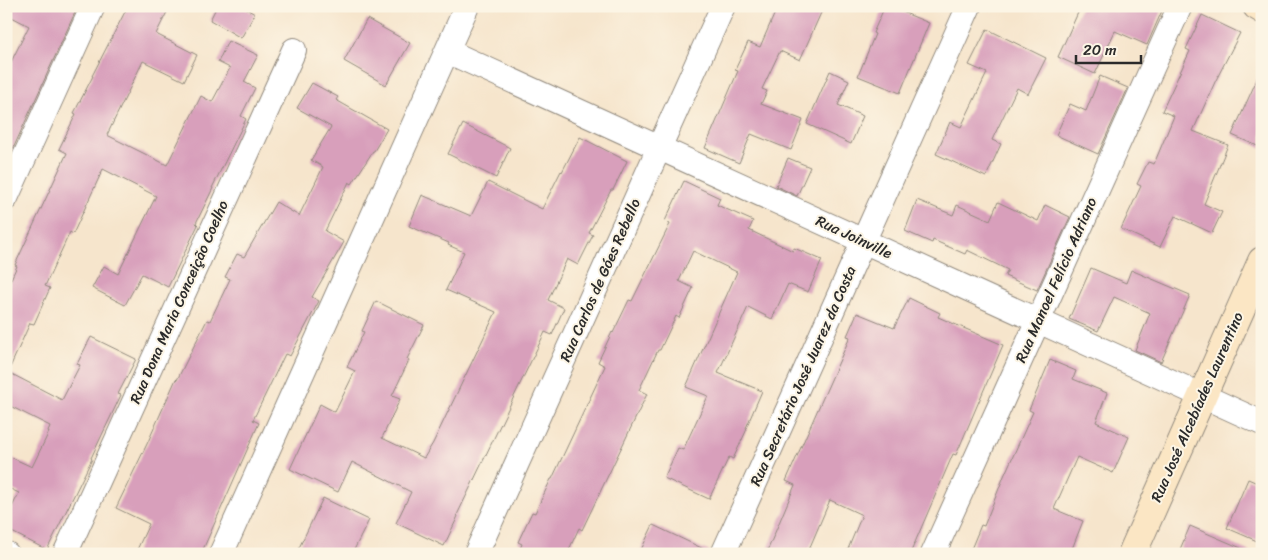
<svg xmlns="http://www.w3.org/2000/svg" width="1268" height="560" font-family="Sriracha,sans-serif">
<rect width="100%" height="100%" fill="#fcf5e5"/>
<filter id="ink" filterUnits="userSpaceOnUse"><feTurbulence type="fractalNoise" baseFrequency=".02" numOctaves="2"/><feDisplacementMap in="SourceGraphic" scale="10" xChannelSelector="R" yChannelSelector="G"/><feConvolveMatrix kernelMatrix="1 2 1 2 8 2 1 2 1" color-interpolation-filters="sRGB"/></filter>
<filter id="wash" filterUnits="userSpaceOnUse"><feTurbulence type="fractalNoise" baseFrequency=".0096" numOctaves="4" result="noise"/><feDisplacementMap in="SourceGraphic" scale="20" xChannelSelector="R" yChannelSelector="G"/><feGaussianBlur stdDeviation="1.12" result="paint"/><feColorMatrix in="noise" values="0 0 0 0 0 0 0 0 0 0 0 0 0 0 0 0 0 1.4 0 .05"/><feComposite in="paint" operator="in"/></filter>
<g filter="url(#wash)">
<rect width="100%" height="100%" fill="#f6e5cc"/>
<g id="blocks">
<!-- building -->
<path fill="#d89fbb" d="M6,6H78L6,164V72L29,26L6,14Z
M128,6H170L156,34L197,55L184,81L143,61L107,135L167,165L201,96L212,102L230,68L218,62L228,41L258,55L244,82L255,88L241,116L246,119L212,188H213L196,223L198,225L168,287L142,274L125,305L92,288L104,266L118,274L156,196L103,169L73,234L70,232L45,286L50,288L34,324L30,323L8,372L62,400L80,365L77,364L91,337L136,359L118,394L121,395L91,458L92,459L47,550L6,529V519L19,493L6,487V455L32,467L49,432L48,431L50,426L6,404V290L17,266L15,265L67,153L59,149L76,114L74,113L93,76H92Z
M217,6H241L255,14L241,38L210,20Z
M778,6H824L800,60L780,51L762,89L767,91L761,104L803,120L791,150L751,134L739,163L705,148L738,71L735,70L748,42L760,47Z
M885,6H888L929,23L900,93L858,76L875,34L873,33Z
M1081,6H1164L1147,45L1115,31L1095,74L1058,57Z
M1202,15L1240,33L1215,82L1193,131L1228,145L1204,204L1222,212L1212,233L1175,216L1160,247L1121,229L1141,186L1137,184L1148,162L1154,164L1174,116L1162,111L1190,51L1186,49Z
M367,19L410,43L386,85L344,61Z
M987,29L1046,58L1028,94L1017,88L992,140L1001,144L986,177L936,154L950,122L961,127L987,73L969,65Z
M1262,68V148L1232,135Z
M830,71L849,80L838,105L863,116L851,144L807,124Z
M1100,76L1128,88L1098,154L1056,135L1070,104L1086,111Z
M312,83L338,97L336,100L387,129L374,151H373L352,184L349,182L325,231L344,242L312,297L319,301L290,356L285,354L253,420L259,423L201,554H135L149,524L116,508L147,444L176,379L177,380L207,320L210,321L230,279L225,277L237,254L244,257L276,202L299,216L323,167L311,160L331,127L297,108Z
M463,124L510,148L496,178L448,154Z
M580,137L627,161L613,190H611L589,233L593,235L578,265L567,259L548,300L564,308L552,335L545,332L457,515L458,516L444,546L396,523L411,492L352,462L338,492L290,469L320,404L335,412L355,371L347,367L364,332L362,331L376,301L424,325L407,359L409,360L392,396L400,399L382,438L424,458L433,443L496,312L446,290L464,252L448,245L449,243L409,226L422,195L471,216L488,182L542,209L561,171L562,172Z
M788,158L810,167L797,196L776,186Z
M684,181L720,198L717,205L753,221L749,230L793,251L794,248L822,260L808,292L788,284L772,319L748,307L718,373L762,391L746,428L747,429L733,459L729,457L709,499L664,478L678,448L683,450L708,396L686,387L737,272L693,251L679,281L693,288L679,318L676,316L660,350H658L639,390L647,394L582,530L579,528L567,554H518L522,544L518,542L532,512L535,513L551,479H552L605,366L598,362L612,332L613,333L629,300L632,301L670,224L665,221Z
M917,200L953,215L957,205L990,220L998,202L1038,221L1045,205L1070,217L1037,290L1005,276L1008,270L967,250L965,254L933,240L932,243L905,231Z
M1091,268L1126,283L1131,270L1190,295L1161,362L1135,350L1150,313L1114,297L1098,331L1069,319Z
M909,298L940,313L938,317L1003,345L956,455L953,454L910,554H846L862,515L830,500L807,554H766L795,485L786,481L850,337L847,336L857,313L894,328Z
M1050,360L1076,371L1073,379L1107,393L1096,422L1129,437L1113,473L1077,457L1054,509L1083,521L1070,554H969L981,525L984,526L1004,476L1033,412L1029,410Z
M1248,479L1262,485V529L1257,541L1227,528Z
M323,498L369,520L352,554H296Z
M653,525L710,552V554H639Z
M1190,526L1255,554H1178Z"/>
</g>
</g>
<g filter="url(#ink)">
<use href="#blocks" fill-opacity="0" stroke="#90887c" stroke-width="1"/>
<g fill="none" stroke-linecap="round" stroke-linejoin="round">
<defs>
<path id="street" d="M447,51L1262,423
M6,198L93,6
M6,554H7
M65,554L294,50
M221,554L467,6
M476,554L723,6
M723,554L969,6
M933,554L1180,6"/>
<path id="secondary" d="M1257,6L1262,9
M1132,554L1262,261"/>
</defs>
<!-- street casing -->
<use href="#street" stroke="#90887c" stroke-width="26"/>
<!-- secondary casing -->
<use href="#secondary" stroke="#90887c" stroke-width="30"/>
<!-- street -->
<use href="#street" stroke="#fff" stroke-width="24"/>
<!-- secondary -->
<use href="#secondary" stroke="#fbe6c4" stroke-width="28"/>
</g>
</g>
<g text-anchor="middle" dominant-baseline="central" stroke-width="4" stroke-linejoin="round" paint-order="stroke">
<!-- street labels -->
<g font-size="15" fill="#2b2b2b" stroke="#fcf5e5">
<text transform="translate(854 237) rotate(25)">Rua Joinville</text>
<text transform="translate(600 280) rotate(-66)">Rua Carlos de Góes Rebello</text>
<text transform="translate(1056 280) rotate(-66)">Rua Manoel Felício Adriano</text>
<text transform="translate(179 302) rotate(-66)">Rua Dona Maria Conceição Coelho</text>
<text transform="translate(803 376) rotate(-66)">Rua Secretário José Juarez da Costa</text>
<text transform="translate(1197 407) rotate(-66)">Rua José Alcebíades Laurentino</text>
</g>
</g>
<!-- margin -->
<rect width="1268" height="560" fill="none" stroke="#fcf5e5" stroke-width="25"/>
<!-- scale -->
<path d="M1076 55v8h65v-8" fill="none" stroke="#2b2b2b" stroke-width="2.5"/>
<text x="1083" y="55" font-size="15" fill="#2b2b2b" stroke="#fcf5e5" stroke-width="4" paint-order="stroke">20 m</text>
</svg>
